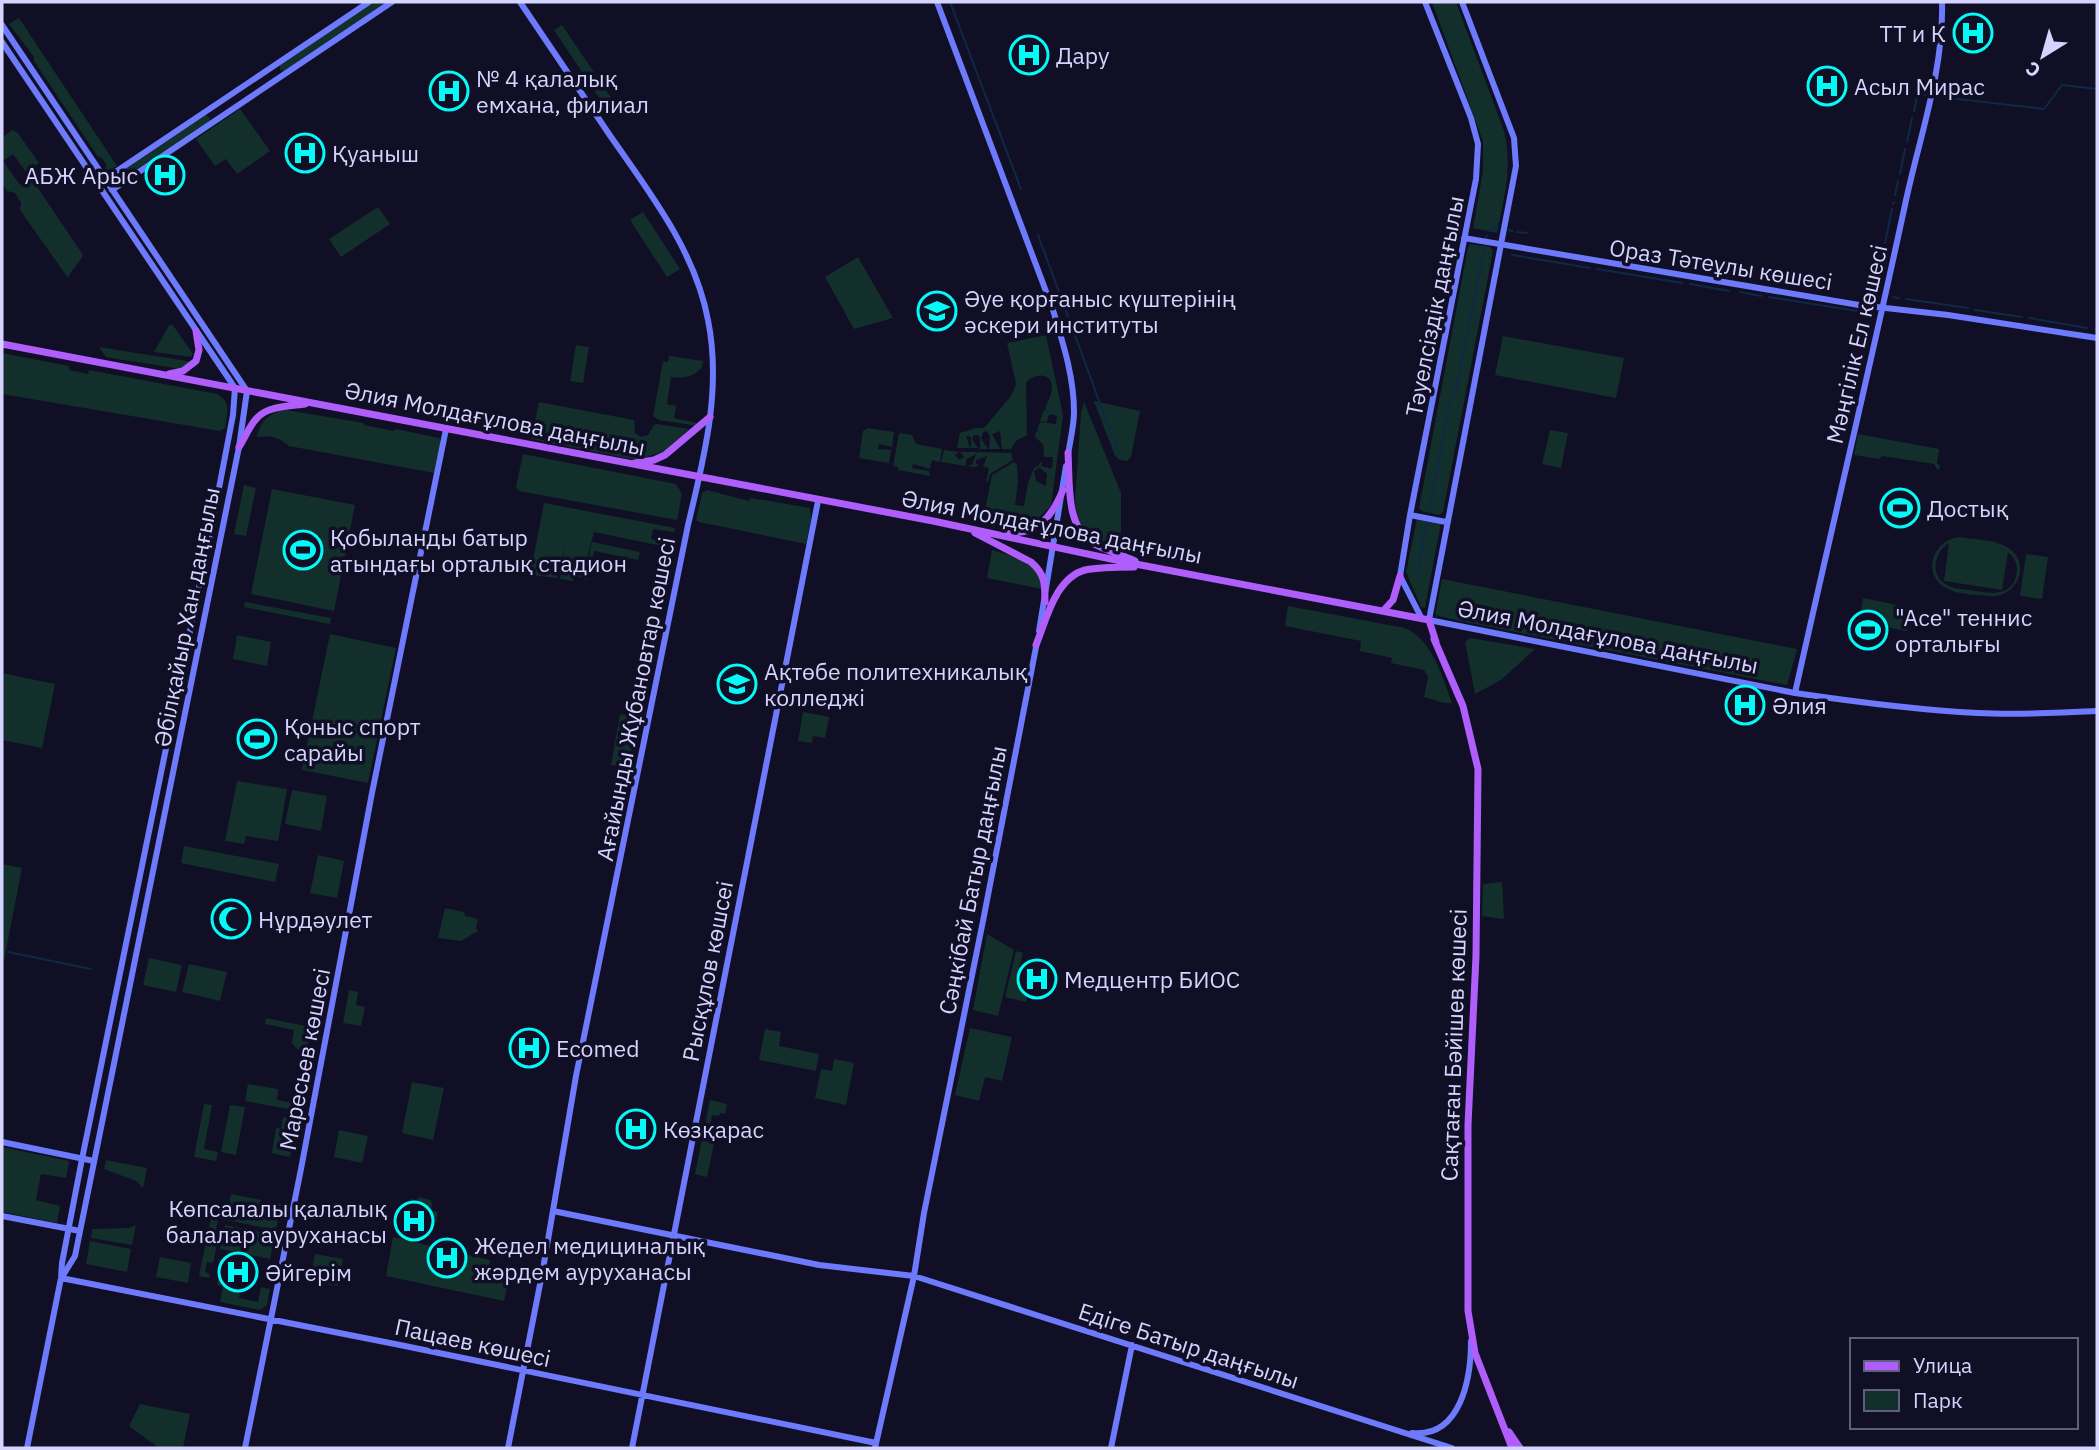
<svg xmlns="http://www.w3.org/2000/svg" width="2099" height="1450" font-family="'IBM Plex Sans',sans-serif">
<rect width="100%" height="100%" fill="#110f25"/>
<!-- green -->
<path fill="#122f2b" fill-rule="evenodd" d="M373,2H388L284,71L280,70V64Z
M1432,2H1456L1504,131C1513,166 1504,198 1497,233L1473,228L1483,171V141Z
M19,18L117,166L108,172L105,168L107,166L102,158L98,157L34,61V57L9,24Z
M562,25L612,99L604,105L554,30Z
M240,109L270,151L237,174L226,159L215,166L196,139Z
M206,115L210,118V122L123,178H120L119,173Z
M12,130L17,132L39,163L26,172L13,154L3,161L20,185L30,178L32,179L83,255C79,264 72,268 68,278L20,210L21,203L15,193L7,191L2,183V138Z
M378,207L390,224L341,257L329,239Z
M643,212L680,269L667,277L630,220Z
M1470,244L1490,247L1493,251L1443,512L1439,515L1422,511L1419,508L1468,247Z
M858,257L893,318L854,329L825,277Z
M172,324L193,354L191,357L154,352L169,325Z
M1046,335L1063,415L1051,506L1037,519L988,510L985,521H983L992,475L1014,462L1017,465L1018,482L1015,505L1024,506L1028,483L1034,468L1037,466L1039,468L1034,471L1036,481L1046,486L1047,474L1038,466L1043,460L1041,466L1052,469L1053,457H1044L1043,444L1035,437L1036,431L1040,433L1037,430L1040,422L1056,424L1057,416L1051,414L1048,416L1047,422L1040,421L1044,410L1049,411L1045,409C1047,402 1052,395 1052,387C1051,371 1033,374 1026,383L1027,435L1016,441L1011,449H1002L1000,431L992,434L1000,449H989L990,436L987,431L983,432L981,438L988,449H980V438L978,435H974L972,439L978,448H971V438L969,436H966L970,448H957L960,433L976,428H984L1011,396L1016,384L1007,343Z
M1503,336L1624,358L1616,398L1495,375Z
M576,345L589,347L583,383L570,381Z
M99,347L193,362L180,369C155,364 131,362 106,357Z
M2,353L69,366V370L88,374L89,370L217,394C232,402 227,413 225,428L220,431L2,394Z
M669,356L703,361L702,367C694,377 683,379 671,377L667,404L676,406L674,418L698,423V426L659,420L653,416L663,361L668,362Z
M1094,401L1140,411L1131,457L1127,461L1120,460L1115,456Z
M539,402L634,420L635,433L641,437L648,435L654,425L657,424L689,429L665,451L637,460L531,439Z
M1084,402L1121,493V549L1090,537L1077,519L1075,499L1081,413Z
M286,410L364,423V425L393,431L396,429L439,438L441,442L434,473L289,446C278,437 271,435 257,437C261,420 269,413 286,410Z
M868,428L894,432L892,447L879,444L878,449L891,450L889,463L859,458L863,431Z
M1550,430L1568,433L1561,468L1542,464Z
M899,433L912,435L916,444L942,449L940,462L932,460L930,469L913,464L912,468L929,471L930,476L898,470V467L893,466Z
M1858,434L1939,449L1937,464L1940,465L1939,470L1937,469L1934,464L1882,456L1879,459L1854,455Z
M944,450L959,452L955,455L959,460L964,457L960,452H976L975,455L966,459V466L972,465L977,452L1011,453L1013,460L990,474L988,482H986L989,468L983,467L987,456L976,460V463L979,466L973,467L941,462Z
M523,454L676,484L682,494L677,520L519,491L516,487Z
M244,485L256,488L246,536L234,534Z
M272,489L355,505L334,611L251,594Z
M707,490L749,501L751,498L810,508L811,519L806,544L699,522L696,520L702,493Z
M544,503L675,528L674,532L653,529L651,539L663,541L662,546L594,532L582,577L574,576L573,581L560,579L565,547L557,578L530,575Z
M1417,519L1441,523L1425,608L1421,607L1406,572Z
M1959,537C1974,540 1994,539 2007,547C2033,562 2017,600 1988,596C1975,594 1957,595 1946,588C1921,574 1933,540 1959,537ZM1949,543L1944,581L2002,590L2008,552C2015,558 2019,566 2016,576C2011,598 1987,593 1970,590C1964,589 1955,589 1949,586C1929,577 1933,553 1949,543Z
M592,542L640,552L638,560L594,551L588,580L584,579Z
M992,550C1015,557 1039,562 1042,589L987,578Z
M2026,554L2048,557L2042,599L2020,596Z
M1442,579L1797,649L1787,685L1460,621L1435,615Z
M1863,598L1911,608L1907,631L1859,622Z
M245,602L331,618L330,624L244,607Z
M1288,606L1405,628C1433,641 1442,676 1452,703H1444L1424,697L1428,677L1424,670L1391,663L1392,658L1360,651L1361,641L1285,626Z
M330,634L396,648L368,783L302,770Z
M237,635L271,642L267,666L233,659Z
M1470,638L1535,649L1501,680L1475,694L1465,642Z
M2,673L55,684L42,748L2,740Z
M803,712L829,717L825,738L813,736L812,743L798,741Z
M620,714L637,717L628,768L611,765Z
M237,781L287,789L278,841L246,836L244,844L225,841Z
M292,790L327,796L321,831L285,824Z
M184,846L279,864L275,882L181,863Z
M318,855L344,861L337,898L310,893Z
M2,864L22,868L2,971Z
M1502,882L1504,919L1482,916L1483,884Z
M445,908L464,912L465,916L478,919L476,928L478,931L461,941L438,938Z
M987,934L1014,950L998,1016L973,1010Z
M1016,951L1023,953L1016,980L1031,984L1026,1002L1005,997Z
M149,958L182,965L176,992L143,985Z
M189,964L227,972L220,1001L182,992Z
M349,990L358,992L356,1005L365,1007L361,1026L343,1023Z
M266,1018L311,1027L307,1051L297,1049L292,1043L294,1030L265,1024Z
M970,1028L1012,1037L1002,1081L985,1077L979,1101L955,1095Z
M765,1029L781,1032L779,1046L819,1054L816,1071L759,1060Z
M834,1059L854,1063L846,1105L815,1098L821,1069L832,1071Z
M412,1082L444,1088L433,1140L402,1133Z
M248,1084L278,1089L277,1100L300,1104L299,1111L245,1101Z
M710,1100L727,1104L725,1114L720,1113L719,1116L712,1115L707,1142L714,1144L707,1177L695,1174Z
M204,1104L212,1105L204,1149L218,1152L216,1161L194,1157Z
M230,1105L245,1107L236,1155L221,1152Z
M283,1117L297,1120L290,1157L272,1153L276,1128L281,1129Z
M339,1130L368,1136L362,1163L334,1157Z
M2,1147L69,1161L66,1178L41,1174L36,1200L60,1206L57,1223L2,1212Z
M106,1160L147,1168L143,1188L136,1181L104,1169Z
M231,1194L261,1200L260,1211L266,1212L268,1201L281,1204L276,1230L226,1220Z
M419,1197L430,1200L432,1203L431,1210L438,1212L436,1223L408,1217L411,1199L417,1200Z
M211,1218L218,1219L213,1243L217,1244L213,1263L207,1262L205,1272L210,1274L209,1278L199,1276Z
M136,1225L132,1245L91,1238L92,1229L129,1228Z
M225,1225L265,1233L263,1242L268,1243L270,1234L275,1235L270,1259L220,1249Z
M393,1237L490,1260L489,1269L510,1274L504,1301L386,1276Z
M90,1241L131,1249L127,1272L86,1264Z
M315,1254L343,1259L338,1286L310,1281Z
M160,1257L191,1263L188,1283L156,1277Z
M219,1274L242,1279L239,1298L258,1302L261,1287L270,1289L267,1305L260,1310L220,1302L223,1286L217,1285Z
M140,1404L190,1414L183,1448H159L129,1426Z"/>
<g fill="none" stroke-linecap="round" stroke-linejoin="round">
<!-- stream -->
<path stroke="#0d2947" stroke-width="2" d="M950,2L1021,189
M1935,96L1945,97
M1949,98L2044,109L2062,85L2097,89
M1914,111L1917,97L1921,94L1927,95
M1907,142L1912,118
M1900,174L1905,149
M1895,195L1898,181
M1893,204L1894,202
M1509,230L1512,231
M1488,231L1493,227L1498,228
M1517,232L1527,233
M1038,235L1118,452
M1486,238L1487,235
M1885,243L1892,209
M1484,251L1485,246
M1512,255L1590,268
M1597,269L1682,283
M1690,284L1729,291
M1876,284L1883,250
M1874,290L1878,294
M1740,292L1761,296
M1769,297L1864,312
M1893,297L1899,298
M1906,299L1968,308
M1975,310L2022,317
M2029,318L2087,328
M2095,329H2097
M1451,397L1456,390L1483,255
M1429,512L1450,402
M1414,573L1418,570L1427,521
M8,952L91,969"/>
<!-- secondary -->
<path stroke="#6d7afc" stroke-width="6" d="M937,2L1053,310C1063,343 1074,377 1074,412C1074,426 1070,441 1068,455
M1462,2L1514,138L1516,166L1429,620L1795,693C1856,702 1917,710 1978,713C2018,715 2058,713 2097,711
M2,25L247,391L239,447L75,1256L62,1277
M2,42L235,388L233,415L215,509L82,1159L62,1263L61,1278L27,1448
M105,179L369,2
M112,190L392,2
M1464,238L1859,305L1948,315L2097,338
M1410,515L1446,522
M1422,619L1400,576L1410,515L1476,179L1478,144L1471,118L1425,2
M1039,631L1066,466
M1795,693C1831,531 1870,368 1905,205C1919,138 1944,71 1942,2
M2,1142L94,1161
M553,1211L819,1265L914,1276L1452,1448
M2,1216L80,1231
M61,1278L400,1345L876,1443
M1412,1433C1461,1438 1471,1378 1471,1341
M245,1448L301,1169L372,793L446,429
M508,1448L543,1269L576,1076L688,525C704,458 722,389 708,320C695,250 649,192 609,134C579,90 550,46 520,2
M632,1448L818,501
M875,1448L914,1276L924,1213L983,921L1037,642
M1111,1448L1132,1345"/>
<!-- primary -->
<path stroke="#af5efc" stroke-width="7" d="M2,344L933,521L1125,562L1429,620L1436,642
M169,374L183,371L196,361L199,350L196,331
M239,447C245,438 249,426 257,418C267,406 290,406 305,404
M1068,453C1070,483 1065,527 1094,544C1107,551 1122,555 1135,561
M635,463L654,460L665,455L710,417
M975,533L1031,562C1045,574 1045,584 1045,602
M1008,533C1039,534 1052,516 1063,490
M1383,611L1393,600L1400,576
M1434,639L1463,706L1478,769L1476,956L1468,1125V1311L1475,1353L1512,1448
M1036,645C1046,621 1055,578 1085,570C1100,567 1118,567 1134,567
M1509,1432L1520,1448"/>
</g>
<!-- icons -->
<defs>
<symbol id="hospital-ring" viewBox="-11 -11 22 22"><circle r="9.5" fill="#110f25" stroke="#04faf7" stroke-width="1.5"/><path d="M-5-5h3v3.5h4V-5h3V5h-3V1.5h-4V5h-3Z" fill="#04faf7"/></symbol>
<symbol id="university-ring" viewBox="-11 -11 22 22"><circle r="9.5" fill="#110f25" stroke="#04faf7" stroke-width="1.5"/><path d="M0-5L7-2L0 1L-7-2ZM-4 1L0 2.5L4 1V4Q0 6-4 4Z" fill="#04faf7"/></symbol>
<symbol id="stadium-ring" viewBox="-11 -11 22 22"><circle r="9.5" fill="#110f25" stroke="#04faf7" stroke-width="1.5"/><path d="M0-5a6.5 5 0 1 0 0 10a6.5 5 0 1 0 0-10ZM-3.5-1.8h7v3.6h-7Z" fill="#04faf7"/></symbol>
<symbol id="mosque-ring" viewBox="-11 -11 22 22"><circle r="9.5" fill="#110f25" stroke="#04faf7" stroke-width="1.5"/><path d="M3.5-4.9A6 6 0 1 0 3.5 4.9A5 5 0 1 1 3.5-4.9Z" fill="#04faf7"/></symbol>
</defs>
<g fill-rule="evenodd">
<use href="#hospital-ring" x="1951" y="11" width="44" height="44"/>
<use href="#hospital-ring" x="1007" y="33" width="44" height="44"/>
<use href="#hospital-ring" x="1805" y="64" width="44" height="44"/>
<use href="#hospital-ring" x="427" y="69" width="44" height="44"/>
<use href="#hospital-ring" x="283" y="131" width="44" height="44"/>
<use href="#hospital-ring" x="143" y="153" width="44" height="44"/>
<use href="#university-ring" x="915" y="289" width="44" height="44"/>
<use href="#stadium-ring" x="1878" y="486" width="44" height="44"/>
<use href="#stadium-ring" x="281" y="528" width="44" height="44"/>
<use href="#stadium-ring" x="1846" y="608" width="44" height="44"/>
<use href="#university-ring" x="715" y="662" width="44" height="44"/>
<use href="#hospital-ring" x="1723" y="683" width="44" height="44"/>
<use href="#stadium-ring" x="235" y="717" width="44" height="44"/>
<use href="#mosque-ring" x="209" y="897" width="44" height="44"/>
<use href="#hospital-ring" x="1015" y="957" width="44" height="44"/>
<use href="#hospital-ring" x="507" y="1026" width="44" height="44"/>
<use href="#hospital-ring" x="614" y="1107" width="44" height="44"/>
<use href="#hospital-ring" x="392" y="1199" width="44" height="44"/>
<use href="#hospital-ring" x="425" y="1236" width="44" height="44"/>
<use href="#hospital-ring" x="216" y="1250" width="44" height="44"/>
</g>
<g text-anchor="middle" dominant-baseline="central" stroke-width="7" stroke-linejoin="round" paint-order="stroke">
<!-- poi labels -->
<g font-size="23" fill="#d4d4fe" stroke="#110f25" text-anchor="start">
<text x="1946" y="33" text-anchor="end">ТТ и К</text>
<text x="1056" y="55">Дару</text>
<text x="476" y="78">№ 4 қалалық<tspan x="476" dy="26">емхана, филиал</tspan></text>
<text x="1854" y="86">Асыл Мирас</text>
<text x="332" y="153">Қуаныш</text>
<text x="138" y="175" text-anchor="end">АБЖ Арыс</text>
<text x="964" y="298">Әуе қорғаныс күштерінің<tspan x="964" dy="26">әскери институты</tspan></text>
<text x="1927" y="508">Достық</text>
<text x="330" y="537">Қобыланды батыр<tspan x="330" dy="26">атындағы орталық стадион</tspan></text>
<text x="1895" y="617">"Ace" теннис<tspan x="1895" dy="26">орталығы</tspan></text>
<text x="764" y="671">Ақтөбе политехникалық<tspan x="764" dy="26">колледжі</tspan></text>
<text x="1772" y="705">Әлия</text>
<text x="284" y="726">Қоныс спорт<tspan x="284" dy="26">сарайы</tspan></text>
<text x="258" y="919">Нұрдәулет</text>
<text x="1064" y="979">Медцентр БИОС</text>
<text x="556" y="1048">Ecomed</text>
<text x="663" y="1129">Көзқарас</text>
<text x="387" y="1208" text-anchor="end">Көпсалалы қалалық<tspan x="387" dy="26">балалар ауруханасы</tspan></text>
<text x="474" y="1245">Жедел медициналық<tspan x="474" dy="26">жәрдем ауруханасы</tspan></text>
<text x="265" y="1272">Әйгерім</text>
</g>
<!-- street labels -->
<g font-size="23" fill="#d4d4fe" stroke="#110f25">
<text transform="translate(1721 264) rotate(9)">Ораз Тәтеұлы көшесі</text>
<text transform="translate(1434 306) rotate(-79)">Тәуелсіздік даңғылы</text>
<text transform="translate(1856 344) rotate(-77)">Мәңгілік Ел көшесі</text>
<text transform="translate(495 418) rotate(11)">Әлия Молдағұлова даңғылы</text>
<text transform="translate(1052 526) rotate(11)">Әлия Молдағұлова даңғылы</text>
<text transform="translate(186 617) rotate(-79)">Әбілқайыр Хан даңғылы</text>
<text transform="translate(1608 636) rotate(11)">Әлия Молдағұлова даңғылы</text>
<text transform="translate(635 699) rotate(-79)">Ағайынды Жұбановтар көшесі</text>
<text transform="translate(972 880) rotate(-79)">Сәңкібай Батыр даңғылы</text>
<text transform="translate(707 971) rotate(-79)">Рысқұлов көшсеі</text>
<text transform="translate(1453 1045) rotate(-88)">Сақтаған Бәйішев көшесі</text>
<text transform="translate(304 1059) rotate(-79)">Маресьев көшесі</text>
<text transform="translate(473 1342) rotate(12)">Пацаев көшесі</text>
<text transform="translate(1189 1345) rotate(18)">Едіге Батыр даңғылы</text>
</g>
</g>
<!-- border -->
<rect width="2099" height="1450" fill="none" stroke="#d4d4fe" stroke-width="7"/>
<!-- legend -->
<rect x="1850" y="1338" width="228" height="91" fill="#110f25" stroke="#5f5e7c" stroke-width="2"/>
<rect x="1864" y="1361" width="35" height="10" fill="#af5efc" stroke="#5f5e7c" stroke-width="2"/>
<text x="1913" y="1373" font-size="21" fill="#d4d4fe">Улица</text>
<rect x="1864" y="1390" width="35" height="21" fill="#122f2b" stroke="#5f5e7c" stroke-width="2"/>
<text x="1913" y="1408" font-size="21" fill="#d4d4fe">Парк</text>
<!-- north arrow -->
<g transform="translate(2043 56) rotate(217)" stroke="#110f25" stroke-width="5" paint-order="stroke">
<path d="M0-5L12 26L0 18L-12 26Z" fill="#d4d4fe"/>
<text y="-10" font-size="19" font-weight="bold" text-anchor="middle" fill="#d4d4fe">С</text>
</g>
</svg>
